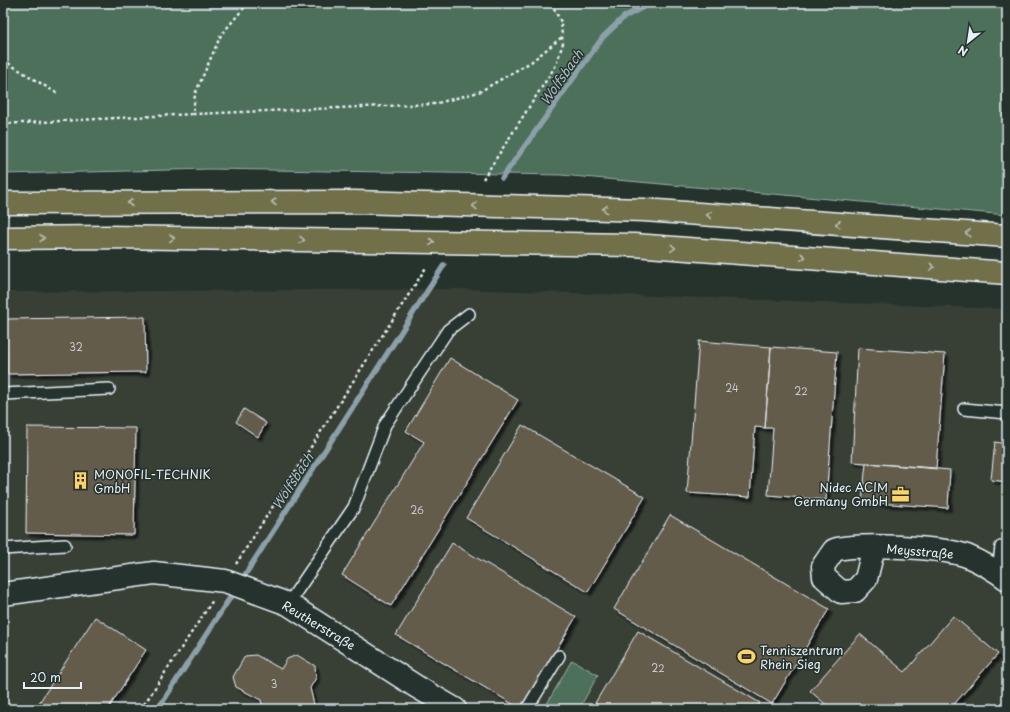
<svg xmlns="http://www.w3.org/2000/svg" width="1010" height="712" font-family="'Playpen Sans',sans-serif">
<defs>
<filter id="shadow"><feDropShadow dx="3.5" dy="3.5" stdDeviation="1" flood-color="#0009"/></filter>
</defs>
<rect width="100%" height="100%" fill="#26332d"/>
<filter id="ink" filterUnits="userSpaceOnUse"><feTurbulence type="fractalNoise" baseFrequency=".025" numOctaves="2"/><feDisplacementMap in="SourceGraphic" scale="8" xChannelSelector="R" yChannelSelector="G"/><feConvolveMatrix kernelMatrix="1 2 1 2 8 2 1 2 1" color-interpolation-filters="sRGB"/></filter>
<g filter="url(#ink)">
<!-- built -->
<path fill="#383f36" d="M460,289L1007,309V709H3V292Z"/>
<!-- green -->
<path fill="#4d6f5a" stroke="#9ab0a9" d="M3,3H1007V215L561,175L211,169L3,174Z
M572,660L598,675L579,709H544Z"/>
<g fill="none" stroke-linecap="round" stroke-linejoin="round">
<!-- stream -->
<path stroke="#8ca0a9" stroke-width="5.5" d="M502,178L603,37L624,17L651,3
M241,581L444,265
M158,709L235,590"/>
</g>
<!-- building -->
<path fill="#635c4c" stroke="#e8f1f8" filter="url(#shadow)" d="M145,317L146,372L7,374L6,319Z
M699,341L771,347L765,428L755,427L750,497L687,493Z
M771,347L837,352L826,500L768,495L773,428H765Z
M858,348L945,354L936,468L852,462Z
M450,358L518,400L391,606L342,575L424,442L406,431Z
M244,409L266,423L258,437L236,422Z
M522,425L645,497L588,592L466,518Z
M27,427L136,428L134,535L26,533Z
M995,442L1007,444V482L991,480Z
M866,463L950,470L948,508L862,502Z
M670,515L829,609L772,704L614,609Z
M452,543L576,617L521,709L396,635Z
M953,616L998,654L950,709H831L810,691L860,634L905,672Z
M95,617L146,650L108,709H35Z
M638,631L760,703L756,709H604L595,703Z
M256,655L281,669L287,659L297,655L315,666L316,678L310,688L315,709H263L261,700L236,687L233,677L245,656Z
M991,703L998,709H985Z"/>
<g fill="none" stroke-linecap="round" stroke-linejoin="round">
<defs>
<path id="lane" d="M3,394L109,389
M964,409L1007,413
M3,549L65,545
M998,572L1001,547H1007
M288,604L354,507L385,425L448,330L469,314
M527,709L559,656"/>
<path id="street" d="M874,547L866,579L855,591L841,592L824,577L823,566L834,550C860,543 942,547 967,556C981,562 995,570 1007,579
M3,594L154,573L225,581L288,604L417,687L455,709"/>
<path id="highway" d="M3,203L355,202L644,210L1007,236
M3,238L109,237L634,245L1007,273"/>
</defs>
<!-- lane casing -->
<use href="#lane" stroke="#e8f1f8" stroke-width="14"/>
<!-- street casing -->
<use href="#street" stroke="#e8f1f8" stroke-width="25"/>
<!-- highway casing -->
<use href="#highway" stroke="#e8f1f8" stroke-width="25"/>
<!-- path -->
<path stroke="#e8f1f8" stroke-width="2.5" stroke-dasharray="3 3" stroke-linecap="butt" d="M248,3L221,35L195,94L193,114L434,104L479,92L531,62L562,37
M3,60L58,94
M3,124L193,114
M483,179L556,65L563,43L562,37L561,22L551,3
M236,564L427,266
M141,709L213,600"/>
<!-- lane -->
<use href="#lane" stroke="#26332d" stroke-width="11"/>
<!-- street -->
<use href="#street" stroke="#26332d" stroke-width="22"/>
<!-- highway -->
<use href="#highway" stroke="#71704a" stroke-width="22"/>
</g>
<!-- one-way arrows -->
<defs><path id="oneway-chevron" d="M-2-3.5L2.5 0L-2 3.5" fill="none" stroke-width="1.6" stroke-linecap="round" stroke-linejoin="round"/></defs>
<g stroke="#b8bdb2">
<use href="#oneway-chevron" transform="translate(274 202) rotate(180)"/>
<use href="#oneway-chevron" transform="translate(130 203) rotate(180)"/>
<use href="#oneway-chevron" transform="translate(475 206) rotate(-178)"/>
<use href="#oneway-chevron" transform="translate(605 209) rotate(-178)"/>
<use href="#oneway-chevron" transform="translate(709 215) rotate(-176)"/>
<use href="#oneway-chevron" transform="translate(838 224) rotate(-176)"/>
<use href="#oneway-chevron" transform="translate(968 233) rotate(-176)"/>
<use href="#oneway-chevron" transform="translate(42 238) rotate(-1)"/>
<use href="#oneway-chevron" transform="translate(172 238) rotate(1)"/>
<use href="#oneway-chevron" transform="translate(302 240) rotate(1)"/>
<use href="#oneway-chevron" transform="translate(432 242) rotate(1)"/>
<use href="#oneway-chevron" transform="translate(673 248) rotate(4)"/>
<use href="#oneway-chevron" transform="translate(803 257) rotate(4)"/>
<use href="#oneway-chevron" transform="translate(932 267) rotate(4)"/>
</g>
</g>
<!-- icons -->
<defs>
<symbol id="building-bare" viewBox="-9 -9 18 18"><path d="M-4-6H4V6H1V3H-1V6H-4ZM-2.5-4.3h1.7v1.8h-1.7ZM.8-4.3h1.7v1.8H.8ZM-2.5-1h1.7V.8h-1.7ZM.8-1h1.7V.8H.8Z" fill="#ffd166" stroke="#26332d" stroke-width="2.5" paint-order="stroke"/></symbol>
<symbol id="office-bare" viewBox="-9 -9 18 18"><path d="M-6-3h4V-5.5h4V-3h4V5H-6ZM-1-4.5V-3h2v-1.5ZM-6 0V1H6V0Z" fill="#ffd166" stroke="#26332d" stroke-width="2.5" paint-order="stroke"/></symbol>
<symbol id="stadium-bare" viewBox="-9 -9 18 18"><path d="M0-5a6.5 5 0 1 0 0 10a6.5 5 0 1 0 0-10ZM-3.5-1.8h7v3.6h-7Z" fill="#ffd166" stroke="#26332d" stroke-width="2.5" paint-order="stroke"/></symbol>
</defs>
<g fill-rule="evenodd">
<use href="#building-bare" x="68" y="468" width="25" height="25"/>
<use href="#office-bare" x="888" y="482" width="25" height="25"/>
<use href="#stadium-bare" x="734" y="644" width="25" height="25"/>
</g>
<g text-anchor="middle" dominant-baseline="central" stroke-width="3" stroke-linejoin="round" paint-order="stroke">
<!-- number labels -->
<g font-size="10" fill="#c7cccd">
<text x="76" y="346">32</text>
<text x="732" y="387">24</text>
<text x="801" y="390">22</text>
<text x="417" y="509">26</text>
<text x="658" y="667">22</text>
<text x="274" y="683">3</text>
</g>
<!-- poi labels -->
<g font-size="12" fill="#e8f1f8" stroke="#26332d" text-anchor="start">
<text x="94" y="474">MONOFIL-TECHNIK<tspan x="94" dy="14">GmbH</tspan></text>
<text x="888" y="487" text-anchor="end">Nidec ACIM<tspan x="888" dy="14">Germany GmbH</tspan></text>
<text x="760" y="650">Tenniszentrum<tspan x="760" dy="14">Rhein Sieg</tspan></text>
</g>
<!-- street labels -->
<g font-size="12" fill="#e8f1f8" stroke="#26332d">
<text transform="translate(920 551) rotate(5)">Meysstraße</text>
<text transform="translate(319 625) rotate(31)">Reutherstraße</text>
</g>
<!-- water labels -->
<g font-size="13" font-style="italic" fill="#abbbc3" stroke="#26332d">
<text transform="translate(561 77) rotate(-55)">Wolfsbach</text>
<text transform="translate(292 481) rotate(-57)">Wolfsbach</text>
</g>
</g>
<!-- margin -->
<rect width="1010" height="712" fill="none" stroke="#26332d" stroke-width="16"/>
<rect x="8" y="8" width="994" height="696" fill="none" stroke="#e8f1f8" stroke-width="1.5" filter="url(#ink)"/>
<!-- north arrow -->
<g transform="translate(968 42) rotate(210)" stroke="#26332d" stroke-width="3" paint-order="stroke">
<path d="M0-3L7 15L0 10L-7 15Z" fill="#e8f1f8"/>
<text y="-6" font-size="11" font-weight="bold" text-anchor="middle" fill="#e8f1f8">N</text>
</g>
<!-- scale -->
<path d="M24 682v6h57v-6" fill="none" stroke="#e8f1f8" stroke-width="2"/>
<text x="30" y="682" font-size="12" fill="#e8f1f8" stroke="#26332d" stroke-width="3" paint-order="stroke">20 m</text>
</svg>
